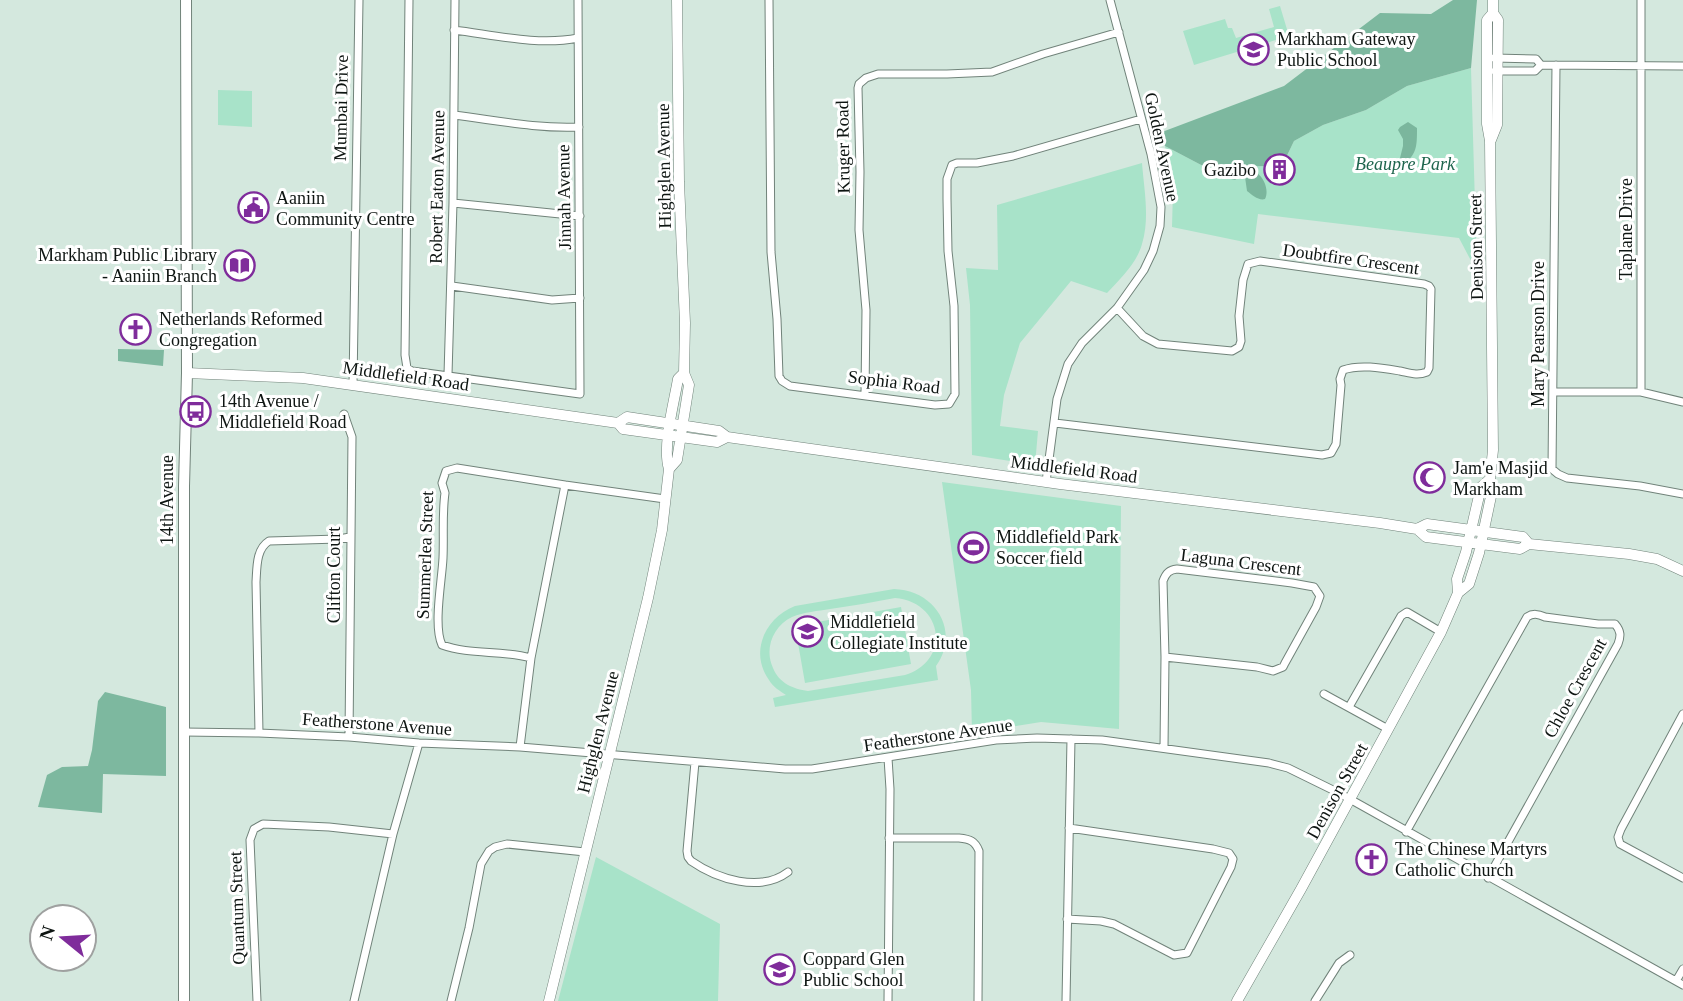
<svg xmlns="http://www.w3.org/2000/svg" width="1683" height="1001" font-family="Georgia,serif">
<rect width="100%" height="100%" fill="#d4e8de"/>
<!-- green -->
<path fill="#a8e3c9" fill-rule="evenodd" d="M1280,6L1289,36L1194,65L1183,31L1225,19L1228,28H1232L1236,38L1274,27L1269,9Z
M1471,68L1477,272L1459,238L1258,214L1254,244L1172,227L1173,190L1165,146L1205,167L1273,166L1281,168L1294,141L1323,125L1366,110L1407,86Z
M218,90L252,91V127L218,125Z
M1142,163C1144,189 1150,218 1142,244C1137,263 1120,279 1107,293L1071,281L1020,343L1004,395L1000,426L1038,431L1035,465L972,455L970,305L966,268L998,270L997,205Z
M942,482L1121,506L1119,729L1041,722L972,733L971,690Z
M894,589C935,590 961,631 936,666L938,680L775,707L773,698L786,695C780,691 773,687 769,680C749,652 765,618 795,606ZM895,598C943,602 952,660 905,675L808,691C793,689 779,683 773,668C764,649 773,626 792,617C804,612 818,611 830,609C852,606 873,602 895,598Z
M901,607L911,664L805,683L795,626Z
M596,857L720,924L718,1001H558Z"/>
<!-- forest -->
<path fill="#7db89f" d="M1453,0H1477L1471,68L1407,86L1366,110L1323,125L1294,141L1281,168L1273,166L1205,167L1165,146L1162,132L1284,86L1380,13L1431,14Z
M118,349L164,350L163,366L118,361Z
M105,692L166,707V776L103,774L102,813L38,807L47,775L62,767L88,766L92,750L98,701Z"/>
<!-- water -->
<path fill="#7bb69d" d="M1408,122L1417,128C1417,147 1417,154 1402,166L1399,162L1403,146V139L1398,130L1400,127Z
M1234,170C1240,170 1252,169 1257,173C1265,179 1269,191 1265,199C1259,201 1252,195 1247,191L1245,177L1240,176L1235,180L1231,179L1230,176Z"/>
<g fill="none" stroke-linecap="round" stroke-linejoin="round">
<defs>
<path id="street" d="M409,0L405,355L407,368L412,371L580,394L578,0
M769,0L771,252L777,319L779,376L782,381L790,386L935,405L949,404L955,394L954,306L948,251L947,199V179L952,165L957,163H977L1013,156L1141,119
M454,30C494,35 538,46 578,38
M1494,58L1536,59L1541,65L1683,66
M1556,65L1552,469L1558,474L1567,478L1640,486L1683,494
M1495,71H1535L1541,65
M454,115C495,120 537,129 579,127
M453,203L580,216
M452,286L552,300L580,298
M448,375L453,203L455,0
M353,385L359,0
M1554,392H1641L1683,402
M1641,392V0
M865,395L866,310L859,230L860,172L858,88L859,84L866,78L878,74H947L992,72L1043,54L1119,32
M344,414L352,437L349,737
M1055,423L1322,455L1331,453L1336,444L1341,385L1340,379L1343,370C1360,364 1382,368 1400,371C1410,373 1417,376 1427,372L1429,368L1431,289L1429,286L1424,284L1260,261L1248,264L1243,280L1239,316L1241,341L1239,347L1232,351L1158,344L1143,336L1117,308
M1046,482L1057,399L1068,364L1082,343L1117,308L1144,270L1153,251L1160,226L1161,207L1151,154L1110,0
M531,658C501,650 470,655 442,645C433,626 442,580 443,558C444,536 442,514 445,493L442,483L446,471L457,468L565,485L665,499
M1324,694L1388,729
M1349,707L1401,616L1407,612L1441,632
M1683,714L1621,829L1618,837L1620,844L1683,878
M184,732L259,733L349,737L419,743L520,747L785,769H812L996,740L1037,738L1102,740L1269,763L1288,768L1339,793L1683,985
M259,733L256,582C257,567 256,549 269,541L339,539L350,537
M520,747L531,658L565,485
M1164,748L1165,657L1163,581C1166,573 1169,570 1177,569L1292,583L1314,587L1320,596L1316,607L1285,663L1283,667L1273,671L1257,667L1165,657
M695,762L687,851L688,857L691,861C717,879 760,893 788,872
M1406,832L1527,617C1533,613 1538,614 1545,617L1598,624H1615C1621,631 1621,636 1618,644L1488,878
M889,838H959C970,839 975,841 979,851L978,1001
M1067,919L1101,921L1114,924L1174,955L1187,953L1231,867L1233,859L1229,853L1213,849L1069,828
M1676,981L1683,969
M257,1001L250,840L254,829L263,824L329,827L393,834
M354,1001L393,834L419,743
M451,1001L469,928L481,864L489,851L495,847L507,844L585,852
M888,1001L890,789L888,758
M1066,1001L1071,739
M1315,1001L1339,963L1350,955"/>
<path id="secondary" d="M1491,140L1497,125L1498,20L1493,13V0
M187,373L303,378L618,423L623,429L717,442L727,437
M618,423L627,417L719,431L727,437L1060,484L1380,523L1417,529L1426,537L1520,549L1529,544L1629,554L1657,559L1683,571
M669,469L677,460L689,385L684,373L685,323L679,182L677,0
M1417,529L1427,524L1523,537L1529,544
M1458,593L1469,584L1479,553L1493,487L1490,479L1493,450L1490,141L1487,124V20L1493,13
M549,1001L648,598L662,530L669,469C662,446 674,403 678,379L684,373
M1237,1001L1301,889L1441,632L1458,593L1457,579L1466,552L1481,487L1490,479"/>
<path id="primary" d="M184,1001V486L187,373L186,0"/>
</defs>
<!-- street casing -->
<use href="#street" stroke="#71837a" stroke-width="9"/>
<!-- secondary casing -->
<use href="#secondary" stroke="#71837a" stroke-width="11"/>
<!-- primary casing -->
<use href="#primary" stroke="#71837a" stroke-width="12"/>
<!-- street -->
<use href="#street" stroke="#fff" stroke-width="7"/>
<!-- secondary -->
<use href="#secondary" stroke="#fff" stroke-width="10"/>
<!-- primary -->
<use href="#primary" stroke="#fff" stroke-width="10"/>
</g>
<!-- icons -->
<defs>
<symbol id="school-ring" viewBox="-11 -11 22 22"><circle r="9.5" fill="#fff" stroke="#7f2c9b" stroke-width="1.5"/><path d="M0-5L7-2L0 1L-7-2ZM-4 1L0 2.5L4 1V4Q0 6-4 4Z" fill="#7f2c9b"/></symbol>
<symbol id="building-ring" viewBox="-11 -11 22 22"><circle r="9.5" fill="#fff" stroke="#7f2c9b" stroke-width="1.5"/><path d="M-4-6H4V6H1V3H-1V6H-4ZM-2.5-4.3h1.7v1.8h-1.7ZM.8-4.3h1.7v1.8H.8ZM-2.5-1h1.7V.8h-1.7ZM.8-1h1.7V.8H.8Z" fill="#7f2c9b"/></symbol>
<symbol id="civic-ring" viewBox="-11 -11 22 22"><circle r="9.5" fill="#fff" stroke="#7f2c9b" stroke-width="1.5"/><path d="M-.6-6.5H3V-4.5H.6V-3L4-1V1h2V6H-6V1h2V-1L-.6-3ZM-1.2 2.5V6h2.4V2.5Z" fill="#7f2c9b"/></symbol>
<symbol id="library-ring" viewBox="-11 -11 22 22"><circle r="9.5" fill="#fff" stroke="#7f2c9b" stroke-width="1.5"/><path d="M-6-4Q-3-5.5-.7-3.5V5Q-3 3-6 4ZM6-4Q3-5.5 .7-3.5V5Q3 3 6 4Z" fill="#7f2c9b"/></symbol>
<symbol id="church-ring" viewBox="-11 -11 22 22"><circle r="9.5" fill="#fff" stroke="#7f2c9b" stroke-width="1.5"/><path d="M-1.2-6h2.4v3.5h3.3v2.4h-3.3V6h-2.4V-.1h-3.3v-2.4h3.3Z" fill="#7f2c9b"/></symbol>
<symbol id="bus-ring" viewBox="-11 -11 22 22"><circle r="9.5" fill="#fff" stroke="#7f2c9b" stroke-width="1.5"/><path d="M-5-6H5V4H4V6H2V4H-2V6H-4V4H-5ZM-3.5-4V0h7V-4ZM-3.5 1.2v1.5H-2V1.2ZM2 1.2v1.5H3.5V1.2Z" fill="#7f2c9b"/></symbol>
<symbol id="mosque-ring" viewBox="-11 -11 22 22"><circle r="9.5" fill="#fff" stroke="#7f2c9b" stroke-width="1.5"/><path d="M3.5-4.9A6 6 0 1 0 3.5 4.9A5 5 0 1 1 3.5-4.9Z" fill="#7f2c9b"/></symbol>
<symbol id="stadium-ring" viewBox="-11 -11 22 22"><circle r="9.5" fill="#fff" stroke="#7f2c9b" stroke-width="1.5"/><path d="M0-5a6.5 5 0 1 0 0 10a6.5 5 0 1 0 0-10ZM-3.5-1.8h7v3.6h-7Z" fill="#7f2c9b"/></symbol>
</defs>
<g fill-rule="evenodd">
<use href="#school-ring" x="1236" y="32" width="35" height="35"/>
<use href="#building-ring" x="1262" y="152" width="35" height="35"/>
<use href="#civic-ring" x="236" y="190" width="35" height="35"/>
<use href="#library-ring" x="222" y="248" width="35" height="35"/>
<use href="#church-ring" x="118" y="312" width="35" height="35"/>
<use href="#bus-ring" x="178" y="394" width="35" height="35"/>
<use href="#mosque-ring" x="1412" y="460" width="35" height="35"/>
<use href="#stadium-ring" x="956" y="530" width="35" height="35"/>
<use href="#school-ring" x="790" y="614" width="35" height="35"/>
<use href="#church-ring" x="1354" y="842" width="35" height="35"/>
<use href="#school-ring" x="762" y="952" width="35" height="35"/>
</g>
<g text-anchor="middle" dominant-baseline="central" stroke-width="6" stroke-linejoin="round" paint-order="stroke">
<!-- poi labels -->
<g font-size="18" fill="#0e1512" stroke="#fff" text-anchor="start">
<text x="1277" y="39">Markham Gateway<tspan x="1277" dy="21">Public School</tspan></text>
<text x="1256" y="170" text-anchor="end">Gazibo</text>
<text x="276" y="198">Aaniin<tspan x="276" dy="21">Community Centre</tspan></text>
<text x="217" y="255" text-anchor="end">Markham Public Library<tspan x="217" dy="21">- Aaniin Branch</tspan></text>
<text x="159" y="319">Netherlands Reformed<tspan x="159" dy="21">Congregation</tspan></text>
<text x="219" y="401">14th Avenue /<tspan x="219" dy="21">Middlefield Road</tspan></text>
<text x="1453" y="468">Jam'e Masjid<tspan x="1453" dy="21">Markham</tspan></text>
<text x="996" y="537">Middlefield Park<tspan x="996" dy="21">Soccer field</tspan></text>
<text x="830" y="622">Middlefield<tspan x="830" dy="21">Collegiate Institute</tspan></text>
<text x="1395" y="849">The Chinese Martyrs<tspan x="1395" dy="21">Catholic Church</tspan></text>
<text x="803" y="959">Coppard Glen<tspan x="803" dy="21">Public School</tspan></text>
</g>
<!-- street labels -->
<g font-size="18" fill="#0e1512" stroke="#fff">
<text transform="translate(341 108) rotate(-89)">Mumbai Drive</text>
<text transform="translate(843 147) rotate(-91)">Kruger Road</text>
<text transform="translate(1162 147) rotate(78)">Golden Avenue</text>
<text transform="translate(664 166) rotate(-91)">Highglen Avenue</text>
<text transform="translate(437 187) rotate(-89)">Robert Eaton Avenue</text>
<text transform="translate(564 197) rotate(-91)">Jinnah Avenue</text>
<text transform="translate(1626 229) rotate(-90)">Taplane Drive</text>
<text transform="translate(1476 247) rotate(-91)">Denison Street</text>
<text transform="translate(1351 259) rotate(8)">Doubtfire Crescent</text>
<text transform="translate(1538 334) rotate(-90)">Mary Pearson Drive</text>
<text transform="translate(406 376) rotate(8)">Middlefield Road</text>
<text transform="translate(894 382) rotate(7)">Sophia Road</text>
<text transform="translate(1074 469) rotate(7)">Middlefield Road</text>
<text transform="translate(167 500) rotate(-90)">14th Avenue</text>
<text transform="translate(425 555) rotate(-88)">Summerlea Street</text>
<text transform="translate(1241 562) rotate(7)">Laguna Crescent</text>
<text transform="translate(334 575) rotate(-90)">Clifton Court</text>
<text transform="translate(1575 688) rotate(-61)">Chloe Crescent</text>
<text transform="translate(377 724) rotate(4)">Featherstone Avenue</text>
<text transform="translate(598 732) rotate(-76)">Highglen Avenue</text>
<text transform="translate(938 735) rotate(-8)">Featherstone Avenue</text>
<text transform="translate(1337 791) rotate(-61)">Denison Street</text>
<text transform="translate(237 908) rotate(-92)">Quantum Street</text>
</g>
<!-- park labels -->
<g font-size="18" font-style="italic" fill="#1e654d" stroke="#fff">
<text x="1405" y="164">Beaupre Park</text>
</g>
</g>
<!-- north arrow -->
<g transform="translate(63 938) rotate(288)"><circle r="33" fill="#ffffff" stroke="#9fa1a0" stroke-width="2"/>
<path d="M0-5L12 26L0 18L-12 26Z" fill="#7f2c9b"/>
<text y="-10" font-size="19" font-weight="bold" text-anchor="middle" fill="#0e1512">N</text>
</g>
</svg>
